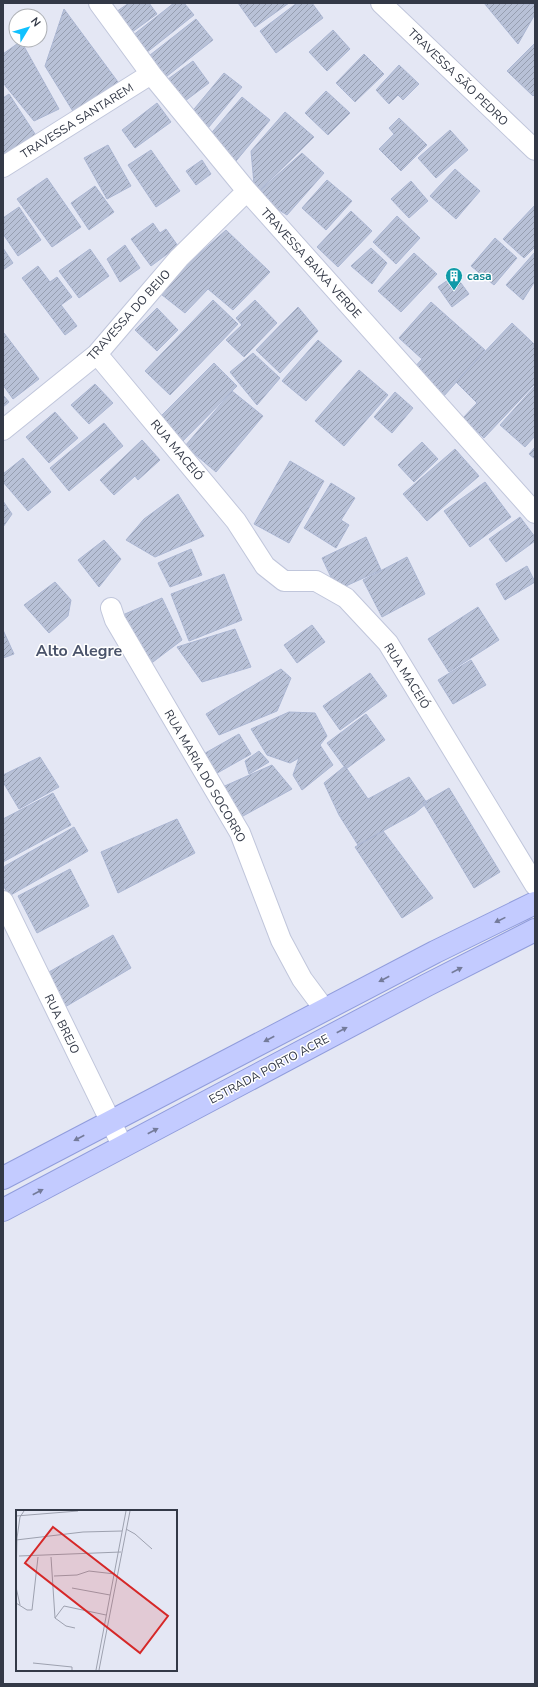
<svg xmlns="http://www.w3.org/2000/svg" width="538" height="1687" font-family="'Nunito Sans',sans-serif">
<defs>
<pattern id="building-hatch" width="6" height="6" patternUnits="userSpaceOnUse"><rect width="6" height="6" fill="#b8c1d7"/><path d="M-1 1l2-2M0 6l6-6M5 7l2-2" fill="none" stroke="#969eb0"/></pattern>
</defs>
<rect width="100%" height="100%" fill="#e4e7f4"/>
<!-- building -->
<path fill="url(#building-hatch)" stroke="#abb6d2" d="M129,3H149L157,14L128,35L113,14Z
M174,3H184L194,15L146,53L132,36Z
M238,3H289L255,27Z
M297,3H312L323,18L276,53L260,31Z
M484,3L535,4V14L518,44Z
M64,9L118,82L74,113L45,66Z
M196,19L213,40L162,80L145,59Z
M333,30L350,49L327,71L309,52Z
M21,41L59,109L34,121L3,83V54Z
M535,43V94L533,96L507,71Z
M364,54L384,74L355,102L336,83Z
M193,61L209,83L181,104L164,82Z
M399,65L419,84L403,100L398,95L389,104L376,90Z
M224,73L242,87L208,128L190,114Z
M326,91L350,113L328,135L305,113Z
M9,94L37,137L3,157V98Z
M242,97L270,120L236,161L208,137Z
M157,103L171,122L135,148L122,130Z
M285,112L314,137L255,195L251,151Z
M399,118L427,145L401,171L379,149L394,134L389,128Z
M450,130L468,150L436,178L418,158Z
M108,145L131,186L107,199L84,158Z
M151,150L180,191L156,207L128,165Z
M302,153L324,173L287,215L255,195Z
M202,160L211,174L196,185L186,171Z
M455,169L480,191L456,219L430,196Z
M47,178L81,227L52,247L17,199Z
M327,180L352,201L326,230L302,208Z
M411,181L428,201L409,218L391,199Z
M95,186L114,212L89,230L71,203Z
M535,205V247L524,258L503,239Z
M19,207L41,240L18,256L3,234V218Z
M351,211L372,231L338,267L317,247Z
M397,216L420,238L396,264L373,242Z
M153,223L160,233L166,229L178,246L151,266L131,239Z
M226,230L270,272L233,310L208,289L185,313L157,291Z
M495,238L517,258L494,285L471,266Z
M125,245L140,268L120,282L107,259Z
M3,248L13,263L3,270Z
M371,248L387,263L372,284L351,266Z
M90,249L109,276L79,298L59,271Z
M535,252V281L523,300L506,285Z
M414,253L437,274L401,312L378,291Z
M38,266L50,282L57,277L72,297L61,305L77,326L65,335L22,278Z
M455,275L469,294L452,307L438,287Z
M213,300L238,324L170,395L145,371Z
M255,300L277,323L244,357L226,340L242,325L236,318Z
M431,302L485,350L443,397L413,369L422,359L399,338Z
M298,307L318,331L280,373L256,350Z
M157,308L178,330L157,351L135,330Z
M512,323L535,345V384L484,438L463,418L477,403L456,382Z
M4,333L39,379L13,399L3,385V334Z
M318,340L342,361L306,401L282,381Z
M253,353L280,378L257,405L230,372Z
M214,363L237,386L182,442L159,418Z
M359,370L388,395L344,446L315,421Z
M95,384L113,403L89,424L71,405Z
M535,386V436L525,447L500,425Z
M232,391L263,416L216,472L185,446Z
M395,392L413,408L392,433L374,417Z
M3,395L9,402L3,407Z
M55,412L78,438L49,463L26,437Z
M104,423L123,446L69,491L50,468Z
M142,440L160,460L138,480L135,476L114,495L100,480Z
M422,442L438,459L414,482L398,465Z
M535,447V459L529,454Z
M455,449L479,476L427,521L403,494Z
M23,458L51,492L28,511L3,482V474Z
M290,461L324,481L289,543L254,524Z
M485,482L511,517L470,547L444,511Z
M331,483L355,498L341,520L349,525L336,548L304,528Z
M178,494L204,536L155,557L126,540L144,519Z
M3,501L12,514L3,527Z
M520,517L535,537V541L506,562L489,539Z
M366,537L381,570L337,590L322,558Z
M104,540L121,559L99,587L78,560Z
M191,549L202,575L170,587L158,563Z
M407,557L425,594L382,617L363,580Z
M527,566L535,582L505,600L496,584Z
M224,574L242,620L189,641L171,594Z
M55,582L71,600L68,616L49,633L24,605Z
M162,598L182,640L145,668L118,617Z
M478,607L499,640L449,672L428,639Z
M312,625L325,642L297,663L284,645Z
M235,629L251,667L202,682L177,647Z
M3,630L14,654L3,658Z
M471,660L486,685L453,704L438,680Z
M281,669L291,678L277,711L219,735L206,714Z
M370,673L387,696L340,730L323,706Z
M289,712L315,713L327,736L320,745L333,765L302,790L293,775L299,758L290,763L267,755L251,729Z
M366,714L385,740L346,769L327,743Z
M239,734L251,754L212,776L200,756Z
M259,751L269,762L249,774L245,761Z
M40,757L59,787L19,809L3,782V775Z
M272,765L292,789L234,821L218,789Z
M345,766L368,799L409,777L427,803L415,813L358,845L339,815L324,783Z
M449,788L500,872L474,888L423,803Z
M53,793L71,825L3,862V819Z
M177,819L195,853L118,893L101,852Z
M74,827L88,851L9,896L3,885V872L5,866Z
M383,831L433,898L402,918L355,847Z
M70,869L89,906L37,933L18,896Z
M113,935L131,968L65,1007L49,972Z"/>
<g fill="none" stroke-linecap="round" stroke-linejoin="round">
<defs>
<path id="street" d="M99,3L151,74L247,191L535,513
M381,3L535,150
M3,167L151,74
M97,354L236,521L265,566L284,581H316L346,598L388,643L535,885
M3,430L97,354L179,258L247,191
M111,608L115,620L240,833L281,940L302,979L325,1010
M3,901L123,1147"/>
<path id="secondary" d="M3,1178L435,952L535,903
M3,1210L427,985L535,930"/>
</defs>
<!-- street casing -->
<use href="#street" stroke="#c0c6db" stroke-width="22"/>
<!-- secondary casing -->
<use href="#secondary" stroke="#919ddc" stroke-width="24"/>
<!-- street -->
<use href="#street" stroke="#fff" stroke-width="20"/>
<!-- secondary -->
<use href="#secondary" stroke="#c3cbff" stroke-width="22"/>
</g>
<!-- one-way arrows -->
<defs><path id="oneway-solid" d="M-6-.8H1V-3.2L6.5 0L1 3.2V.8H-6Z"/></defs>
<g fill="#747b9a">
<use href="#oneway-solid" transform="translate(500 920) rotate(154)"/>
<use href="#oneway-solid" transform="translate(457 970) rotate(-27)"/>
<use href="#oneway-solid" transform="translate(384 979) rotate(152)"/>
<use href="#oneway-solid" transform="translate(342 1030) rotate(-28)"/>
<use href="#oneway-solid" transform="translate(269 1039) rotate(152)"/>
<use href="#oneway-solid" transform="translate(153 1131) rotate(-28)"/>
<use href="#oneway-solid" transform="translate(79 1138) rotate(152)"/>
<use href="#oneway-solid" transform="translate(38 1192) rotate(-28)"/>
</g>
<!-- icons -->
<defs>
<symbol id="building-pin" viewBox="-11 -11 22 30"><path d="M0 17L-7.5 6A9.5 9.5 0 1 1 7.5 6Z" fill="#0f9aa8" stroke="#fff"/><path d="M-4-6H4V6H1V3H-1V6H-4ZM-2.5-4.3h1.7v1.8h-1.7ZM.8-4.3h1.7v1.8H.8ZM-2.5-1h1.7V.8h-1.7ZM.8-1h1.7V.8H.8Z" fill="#fff"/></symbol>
</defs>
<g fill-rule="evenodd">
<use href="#building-pin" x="444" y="266" width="20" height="27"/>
</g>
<g text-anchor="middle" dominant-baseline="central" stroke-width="3" stroke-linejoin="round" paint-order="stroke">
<!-- street labels -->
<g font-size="12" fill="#333947" stroke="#fff">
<text transform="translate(458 77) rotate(44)">TRAVESSA SÃO PEDRO</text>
<text transform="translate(77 121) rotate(-32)">TRAVESSA SANTAREM</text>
<text transform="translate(311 263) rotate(48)">TRAVESSA BAIXA VERDE</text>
<text transform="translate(129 315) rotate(-48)">TRAVESSA DO BEIJO</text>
<text transform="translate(177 450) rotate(50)">RUA MACEIÓ</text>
<text transform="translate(407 676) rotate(58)">RUA MACEIÓ</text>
<text transform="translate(205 776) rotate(60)">RUA MARIA DO SOCORRO</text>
<text transform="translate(62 1024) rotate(64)">RUA BREJO</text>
<text transform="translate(269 1069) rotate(-28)">ESTRADA PORTO ACRE</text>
</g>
<!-- culture labels -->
<g font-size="12" font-weight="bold" fill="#0d838f" stroke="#fff" text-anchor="start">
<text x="467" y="276">casa</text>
</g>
<!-- district labels -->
<g font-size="16" font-weight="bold" fill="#4a536a" stroke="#fff">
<text x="79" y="651">Alto Alegre</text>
</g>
</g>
<!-- overview -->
<g transform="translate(16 1510)">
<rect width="161" height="161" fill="#e4e7f4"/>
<path fill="none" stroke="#9da1af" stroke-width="1" d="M0,6L62,1M110,19L119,24L136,39M0,30L67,22L106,21M3,46L105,42M35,47L39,108L50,116L59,118M38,66L61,65L73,61L99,64M0,69L1,28L4,7L8,1M0,77L4,95M56,78L94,85M0,93L11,100H16L22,47M39,108L48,96L90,105M17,153L56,157V160M80,160L110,1M83,160L114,1"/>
<path fill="#d62828" fill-opacity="0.15" stroke="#d62828" stroke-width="2" d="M37,17L152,106L124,143L9,53Z"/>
<rect width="161" height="161" fill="none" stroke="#333947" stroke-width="2"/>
</g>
<!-- border -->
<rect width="538" height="1687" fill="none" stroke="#333947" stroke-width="8"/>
<!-- north arrow -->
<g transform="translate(28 28) rotate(52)"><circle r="19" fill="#ffffff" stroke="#adb0b5"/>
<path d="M0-3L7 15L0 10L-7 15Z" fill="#10c1ff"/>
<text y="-6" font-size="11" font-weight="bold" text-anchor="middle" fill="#333947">N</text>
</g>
</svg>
